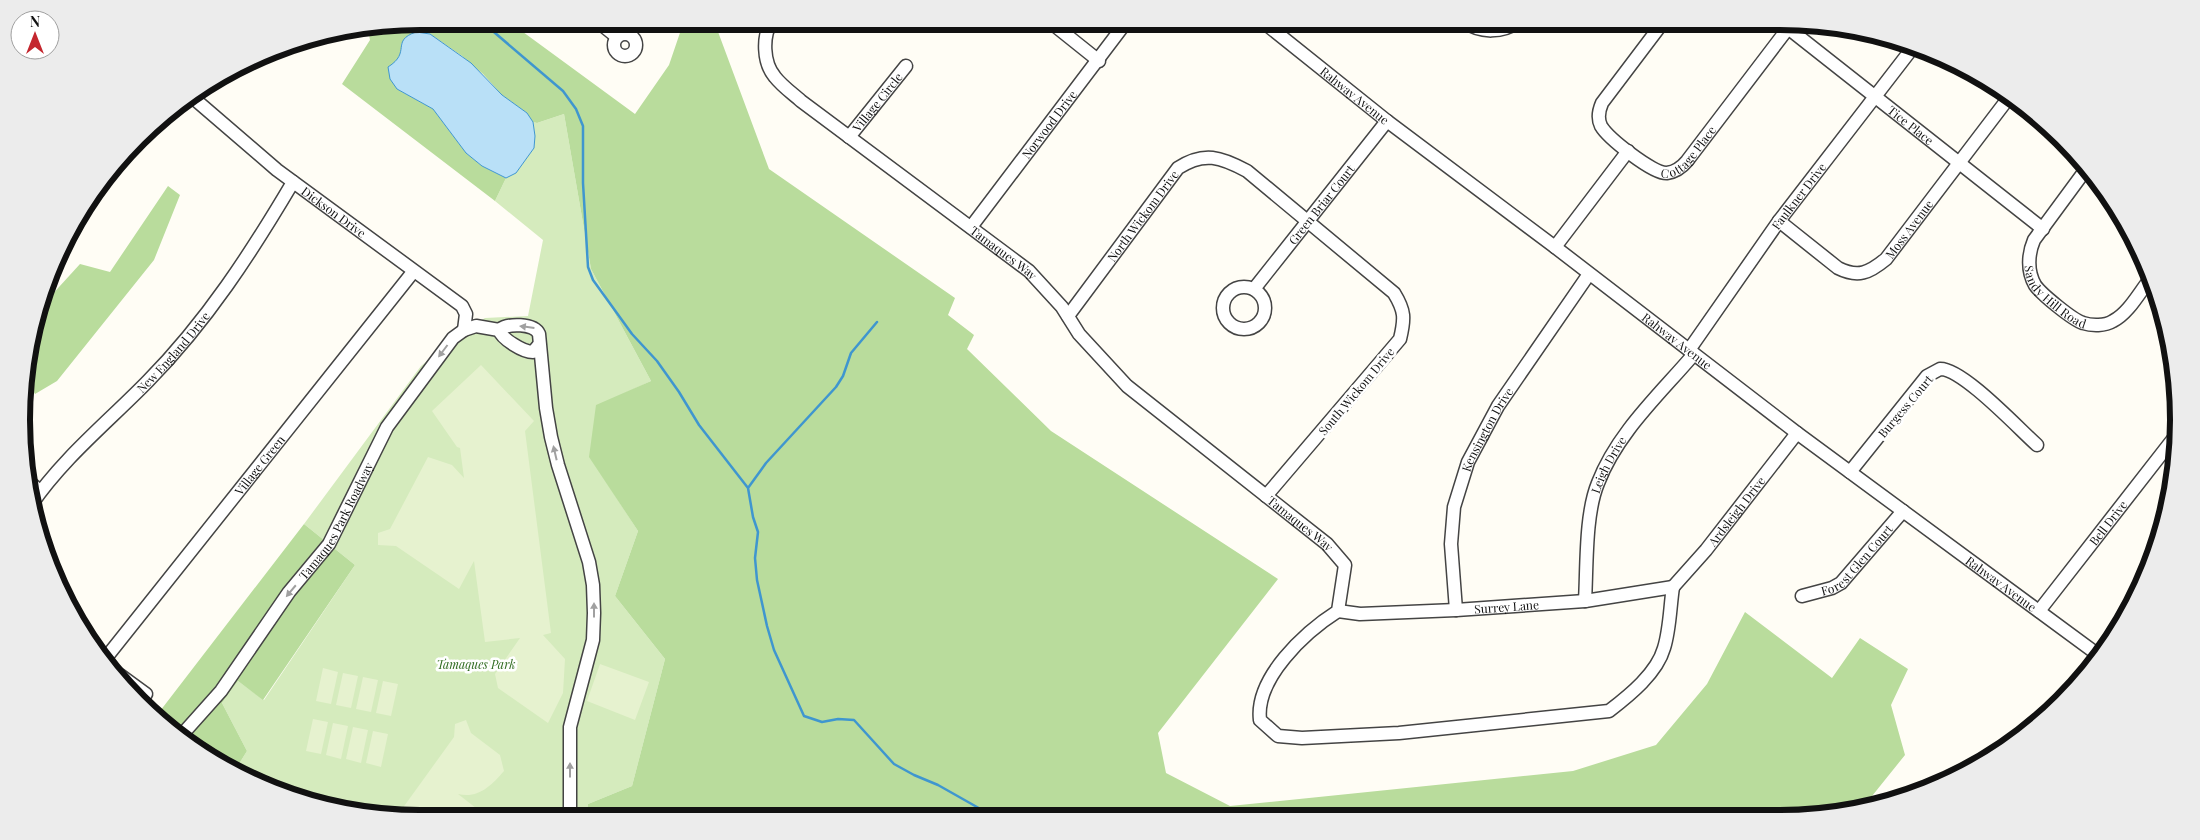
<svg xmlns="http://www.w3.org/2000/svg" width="2200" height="840" font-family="'Playfair Display',serif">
<rect width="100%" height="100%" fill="#fffdf5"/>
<!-- green -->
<path fill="#d5ebbd" d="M564,114L591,269L651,381L597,406L590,457L638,531L615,596L665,659L632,786L588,804L586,818L420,819L317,805L244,778L234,772L247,751L222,703L238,681L264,700L355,565L304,524L421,366L464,330L485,318L528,316L543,240L495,201L506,178L516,173L534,148L535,136L533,122L537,123Z"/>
<!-- forest -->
<path fill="#b9dc9c" d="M420,21H508L635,114L669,65L684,21H714L769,169L955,298L948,315L974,335L967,349L1051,431L1278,579L1158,733L1166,773L1230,806L1573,771L1656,745L1707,684L1745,612L1832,678L1860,638L1908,669L1891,705L1905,755L1864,806L1832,815L586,818L588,804L632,786L665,659L615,596L638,531L589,457L596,405L651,381L591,269L564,114L537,123L533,122L527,113L502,95L483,74L462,56L430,34L416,32L401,44L402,54L397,61V89L433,109L466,153L482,166L506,178L495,201L342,84L370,40L368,30Z
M168,186L180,195L154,260L57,381L35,394L25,378V368L38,310L80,264L110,272Z
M304,524L355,565L263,700L238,681L222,703L247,751L234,772L177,737L157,715Z"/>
<!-- pitch -->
<path fill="#e6f2cf" d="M481,365L534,421L525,431L551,633L543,635L565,659L563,693L548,723L498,688L495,674L520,638L485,642L474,561L459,589L396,546L378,545V533L390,529L428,457L452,465L464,478L460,448L457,447L432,411Z
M600,664L649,682L635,720L587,701Z
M323,668L338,672L331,704L316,701Z
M343,673L358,676L351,708L336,705Z
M363,677L378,680L371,712L356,709Z
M383,681L398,684L391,716L376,713Z
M313,719L328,722L321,754L306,751Z
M466,720L471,733L500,755L504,771C491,786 478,799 458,794L490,819H420L397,816L454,737L455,724Z
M333,723L348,726L341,759L326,755Z
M353,727L368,730L361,763L346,759Z
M373,731L388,734L381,767L366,763Z"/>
<!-- water -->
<path fill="#b9e0f7" stroke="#3f96cf" d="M416,32L430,34L471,63L502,95L527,113L533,122L535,136L534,148L516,173L506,178L482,166L466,153L433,109L397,89L390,79L388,67C412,52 390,41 416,32Z"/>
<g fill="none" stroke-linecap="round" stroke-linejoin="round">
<!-- stream -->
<path stroke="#3f96cf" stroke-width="2.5" d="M481,21L563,91L576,109L583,126V183L588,267L593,280L632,334L657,361L679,392L699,425L748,488L753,517L758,532L755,558L757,580L767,626L774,650L804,716L822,722L838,719L854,720L894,764L914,775L938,785L984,811L1016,817
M748,488L766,463L836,387L843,376L851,353L877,322"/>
<defs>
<g id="minor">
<path d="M597,21L617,37"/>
<path id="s1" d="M772,21C762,36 763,63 775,77C782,86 792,93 801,101L1029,271L1062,307L1079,334L1127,386L1327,544L1345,565L1338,611C1305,632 1255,678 1260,720L1278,736L1302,738L1399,733L1609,711C1630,695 1657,673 1664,648C1670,629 1670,606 1673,587"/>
<path d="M1049,21L1099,61"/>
<path id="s2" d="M1262,21L1387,121L1555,247L1797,433L2097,654"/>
<path d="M1463,21C1481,34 1502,33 1520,21"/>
<path id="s3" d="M1664,21L1602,103C1599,110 1597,118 1601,126C1608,138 1653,174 1667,173C1675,172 1682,167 1687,161L1792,23"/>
<path id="s4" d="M1779,21L2043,229"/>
<circle cx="625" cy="45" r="11"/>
<path id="s5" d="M191,96L277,170L462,306L466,314L464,330"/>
<path id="s6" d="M849,137L906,66"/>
<path id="s7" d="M2087,168L2034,240C2028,254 2027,271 2035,285C2041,294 2073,320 2083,323C2092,326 2105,326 2113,321C2129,313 2140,291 2151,278"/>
<path id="s8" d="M1779,221L1838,268C1858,278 1869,273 1886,259L2010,96"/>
<path id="s9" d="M971,227L1127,21"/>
<path d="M1555,247L1628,151"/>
<circle cx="1244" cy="308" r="21"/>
<path id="s10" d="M1254,289L1387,121"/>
<path id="s11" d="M1068,316L1178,168C1204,151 1221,157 1247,171L1394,293C1405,311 1405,318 1400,339L1266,496"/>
<path d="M499,330C508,323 534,323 539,334L546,408L551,437L558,465L589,562L593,585L594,613L593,640L570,727V818"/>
<path id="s12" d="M1689,350L1779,221L1914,46"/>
<path d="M1850,472L1927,376L1940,369C1962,368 2018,428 2037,445"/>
<path d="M28,481L40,491"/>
<path id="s13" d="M31,505C63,458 109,421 148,381C207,321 251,253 293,182"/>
<path id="s14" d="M1673,587L1706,550L1797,433"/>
<path id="s15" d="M1802,596L1832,588L1841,583L1903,511"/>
<path id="s16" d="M1585,601C1587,567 1585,514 1598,483C1617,433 1660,394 1694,354"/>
<path id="s17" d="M1456,610L1451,544L1454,507L1468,462L1498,406L1589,274"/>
<path id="s18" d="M1338,611L1360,614L1456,610L1585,601L1673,587"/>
<path id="s19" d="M2039,611L2177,434"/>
<path id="s20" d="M105,659L413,272"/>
<path d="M120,675L146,694"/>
<path id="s21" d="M179,738L221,691L289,592L329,544L387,427L453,338L464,330L476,326L499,330C502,339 523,352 533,352L539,345"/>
</g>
</defs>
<!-- minor casing -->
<use href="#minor" stroke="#444" stroke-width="15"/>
<!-- minor -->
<use href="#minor" stroke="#fff" stroke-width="12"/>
</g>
<!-- one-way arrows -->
<defs><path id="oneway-solid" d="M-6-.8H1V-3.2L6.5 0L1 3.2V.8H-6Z" transform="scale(1.25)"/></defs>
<g fill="#a0a0a0">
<use href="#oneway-solid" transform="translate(527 327) rotate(-173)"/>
<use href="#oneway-solid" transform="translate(443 351) rotate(127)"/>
<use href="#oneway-solid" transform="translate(555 453) rotate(-103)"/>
<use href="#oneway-solid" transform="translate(291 591) rotate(130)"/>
<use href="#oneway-solid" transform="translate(594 610) rotate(-90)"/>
<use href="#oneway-solid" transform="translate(570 770) rotate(-90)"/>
</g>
<g text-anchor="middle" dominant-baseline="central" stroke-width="5" stroke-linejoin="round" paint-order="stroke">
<!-- street labels -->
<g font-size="12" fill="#111" stroke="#fff">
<text stroke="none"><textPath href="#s2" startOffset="119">Rahway Avenue</textPath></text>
<text stroke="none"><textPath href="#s6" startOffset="45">Village Circle</textPath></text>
<text stroke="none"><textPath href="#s9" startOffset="129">Norwood Drive</textPath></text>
<text stroke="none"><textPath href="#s4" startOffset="168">Tice Place</textPath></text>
<text stroke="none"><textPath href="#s3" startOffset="239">Cottage Place</textPath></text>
<text stroke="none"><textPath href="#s12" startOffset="189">Faulkner Drive</textPath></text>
<text stroke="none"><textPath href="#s10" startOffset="108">Green Briar Court</textPath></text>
<text stroke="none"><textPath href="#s5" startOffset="184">Dickson Drive</textPath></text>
<text stroke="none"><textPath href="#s11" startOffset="125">North Wickom Drive</textPath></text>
<text stroke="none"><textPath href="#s8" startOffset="166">Moss Avenue</textPath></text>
<text stroke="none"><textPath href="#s1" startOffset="348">Tamaques Way</textPath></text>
<text stroke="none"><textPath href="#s7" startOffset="158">Sandy Hill Road</textPath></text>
<text stroke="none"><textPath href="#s2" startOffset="524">Rahway Avenue</textPath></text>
<text stroke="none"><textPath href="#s13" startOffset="209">New England Drive</textPath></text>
<text transform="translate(1356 391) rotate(-50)">South Wickom Drive</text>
<text transform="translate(1905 406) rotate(-50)">Burgess Court</text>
<text stroke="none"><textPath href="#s17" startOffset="188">Kensington Drive</textPath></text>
<text stroke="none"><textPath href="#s20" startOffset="248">Village Green</textPath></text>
<text stroke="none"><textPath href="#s16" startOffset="140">Leigh Drive</textPath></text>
<text stroke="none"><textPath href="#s14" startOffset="99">Ardsleigh Drive</textPath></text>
<text stroke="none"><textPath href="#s21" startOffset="269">Tamaques Park Roadway</textPath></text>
<text stroke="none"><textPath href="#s19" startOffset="112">Bell Drive</textPath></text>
<text stroke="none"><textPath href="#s1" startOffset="752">Tamaques Way</textPath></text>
<text stroke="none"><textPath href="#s15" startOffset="68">Forest Glen Court</textPath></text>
<text stroke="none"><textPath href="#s2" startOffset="929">Rahway Avenue</textPath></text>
<text stroke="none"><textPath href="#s18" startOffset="169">Surrey Lane</textPath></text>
</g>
<!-- park labels -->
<g font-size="12" font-style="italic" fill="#2f6b1f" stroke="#fff">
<text x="476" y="664">Tamaques Park</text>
</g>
</g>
<!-- crop -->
<path d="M0 0H2200V840H0ZM420 30H1780A390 390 0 0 1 2170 420V420A390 390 0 0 1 1780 810H420A390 390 0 0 1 30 420V420A390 390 0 0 1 420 30Z" fill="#ececec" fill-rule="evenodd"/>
<path fill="none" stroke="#111" stroke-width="6" d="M420 30H1780A390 390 0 0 1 2170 420V420A390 390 0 0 1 1780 810H420A390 390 0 0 1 30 420V420A390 390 0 0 1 420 30Z"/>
<!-- north arrow -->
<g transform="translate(35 35)"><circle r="24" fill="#ffffff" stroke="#a0a0a0"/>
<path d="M0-4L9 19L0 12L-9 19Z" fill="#c4262e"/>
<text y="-8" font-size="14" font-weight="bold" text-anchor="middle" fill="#111111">N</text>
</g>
</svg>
